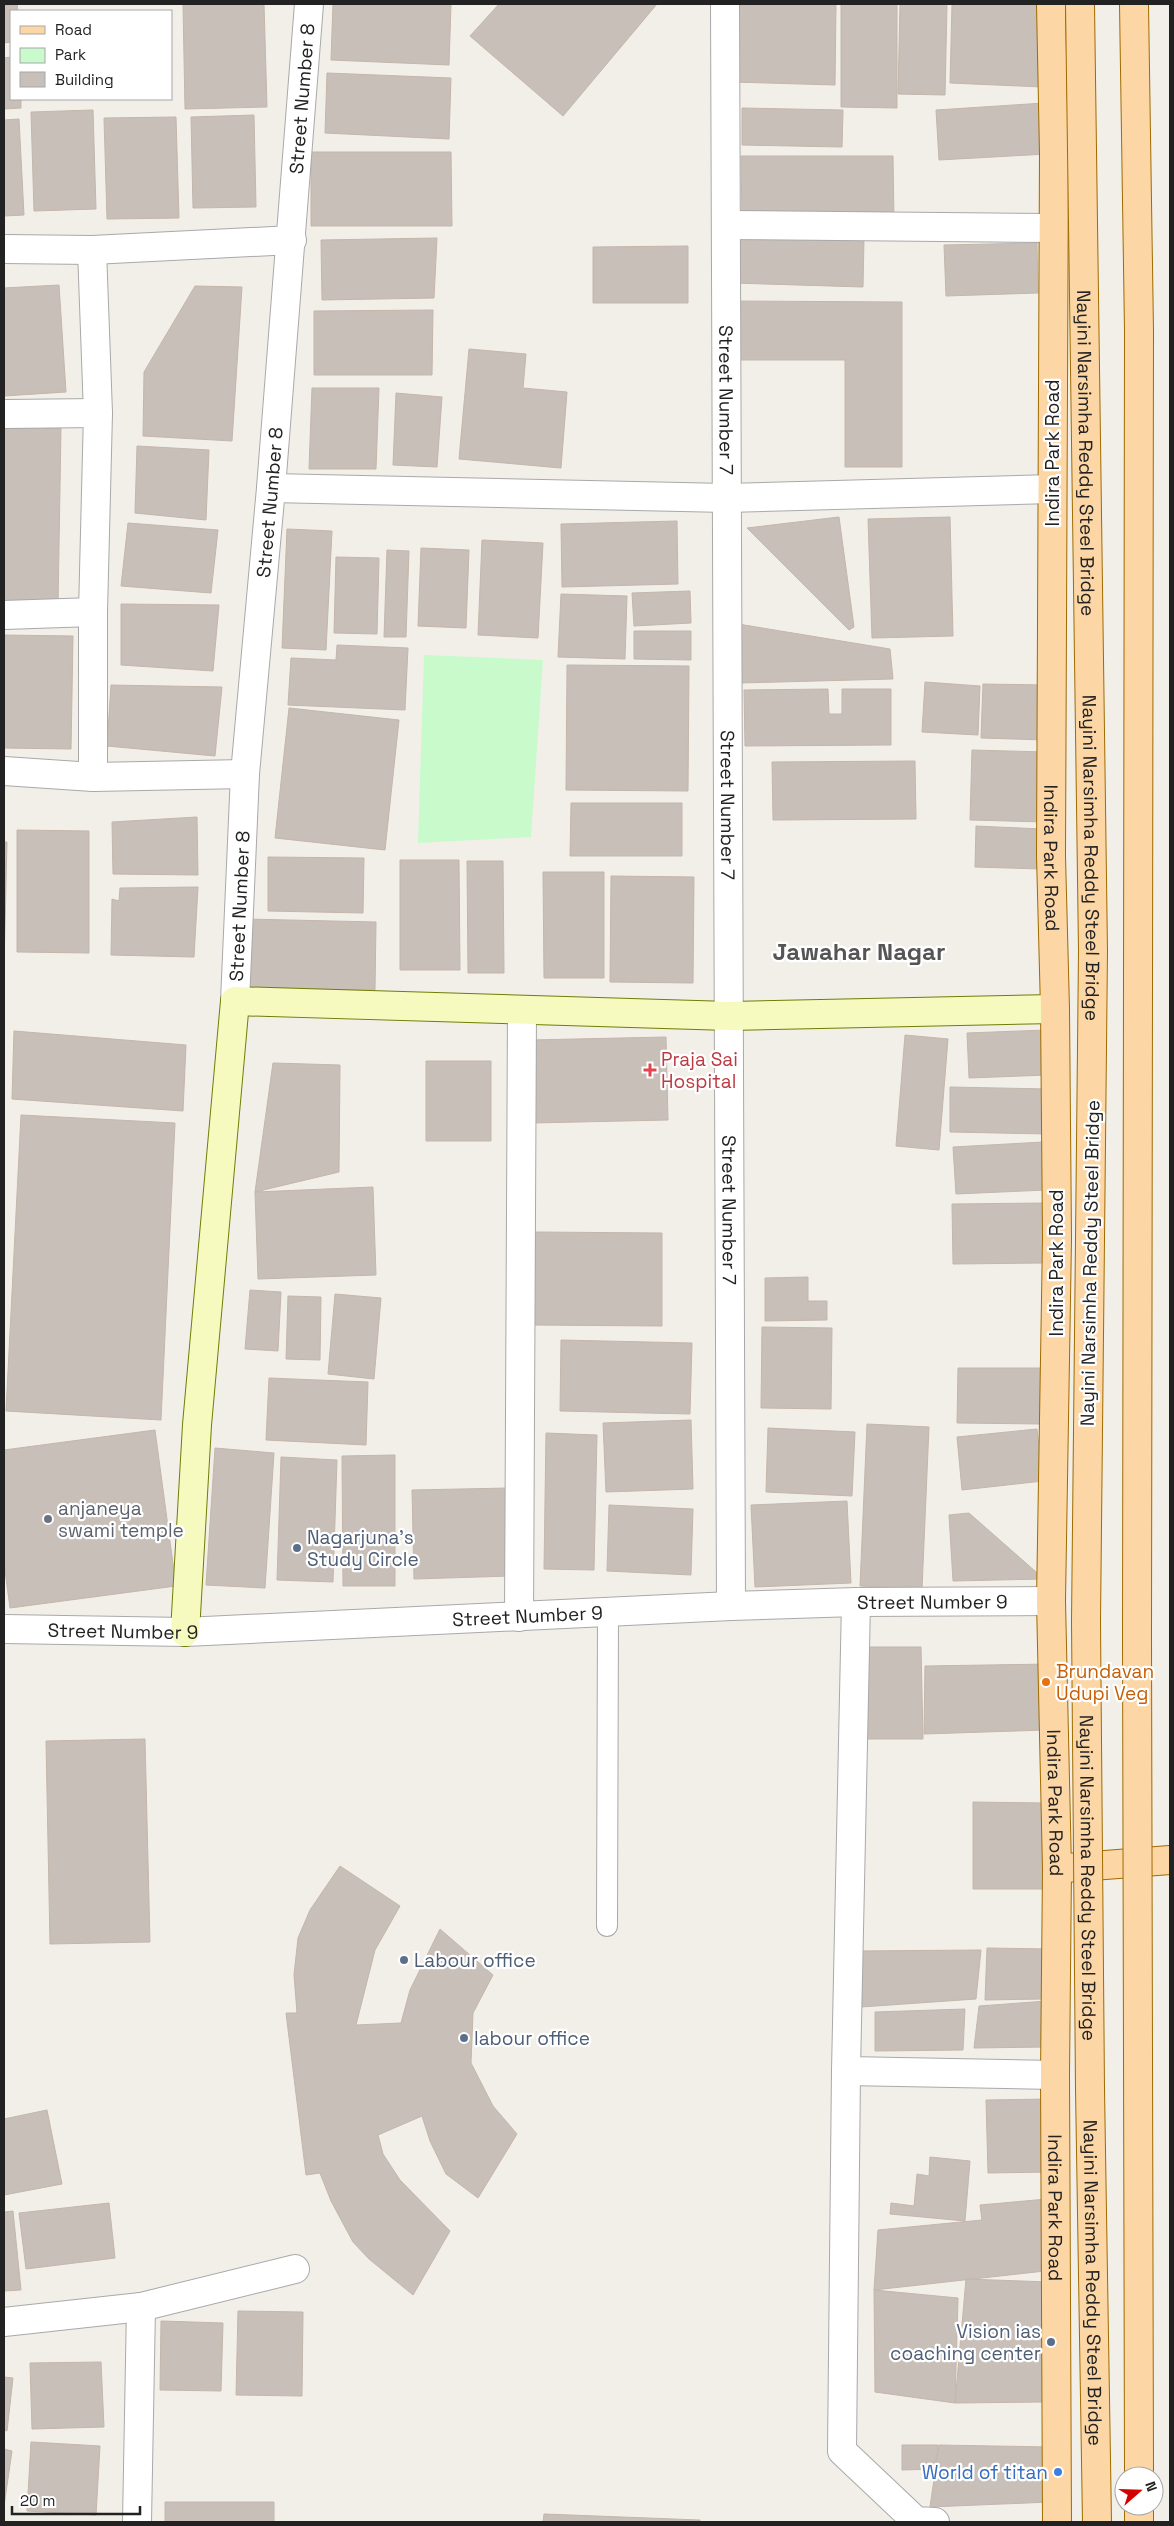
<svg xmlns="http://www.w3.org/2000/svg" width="1174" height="2526" font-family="'Space Grotesk',sans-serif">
<rect width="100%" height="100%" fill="#f2efe9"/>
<!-- park -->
<path fill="#c8facc" d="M424,655L543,660L531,837L418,843Z"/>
<!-- building -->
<path fill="#c7bfb8" stroke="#c4b6ab" d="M17,4L18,11H11V42L4,43V5Z
M183,4H264L267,107L185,109Z
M333,4H451L449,65L331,60Z
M499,4H657L563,116L470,36Z
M733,4H836L835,85L732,82Z
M841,4H897V108L841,107Z
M900,4H947L945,95L898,94Z
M952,4H1044L1042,87L950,83Z
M11,57V99H21V108L4,109V58Z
M327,73L451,78L449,139L325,133Z
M1044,103L1047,154L939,160L936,110Z
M742,108L843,110L842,147L742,145Z
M93,110L96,209L34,211L31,112Z
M254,115L256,207L193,208L191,117Z
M176,117L179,218L107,219L104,118Z
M19,119L24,215L4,216V120Z
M311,152H451L452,226H311Z
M741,156H893L894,222H742Z
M734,234L864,238L863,287L733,283Z
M437,238L434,298L322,300L321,240Z
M1037,243L1038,293L946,296L944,245Z
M688,246V303H593V247Z
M59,285L66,392L4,396V288Z
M195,286L242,287L232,441L143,436L144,372Z
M734,301L902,302V467H845V360H734Z
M433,310L432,375H314V311Z
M469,349L526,354L523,388L567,392L561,468L459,459Z
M312,388H379L376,469H309Z
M396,393L442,397L437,467L393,465Z
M4,426L61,427L58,607L4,605Z
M137,446L209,450L206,520L135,513Z
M839,517L854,627L849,630L747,528Z
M950,517L953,636L872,638L868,519Z
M677,521L678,584L562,587L561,524Z
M128,523L218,530L211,593L121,586Z
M287,529L332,531L326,650L282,648Z
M482,540L543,543L538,638L478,635Z
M421,548L469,550L466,628L418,626Z
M387,550L409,551L406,637H384Z
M336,557L379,558L377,634L334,633Z
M690,591L691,623L634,626L632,593Z
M561,594L627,596L625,659L558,657Z
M121,604L219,605L213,671L121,665Z
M738,624L890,649L893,679L740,683Z
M634,631H691V660L634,659Z
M4,635L73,636L71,749L4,748Z
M337,645L408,648L405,710L288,705L291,658L336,660Z
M567,665L689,666L688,791L566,790Z
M925,682L980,686L978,735L922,732Z
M983,684L1047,685L1046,740L981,738Z
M111,685L222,687L215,756L107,746Z
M828,689L829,714H842V689H891V745L745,746L744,690Z
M289,708L399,720L385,850L275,838Z
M972,750L1046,752L1044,822L970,820Z
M915,761L916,819L773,820L772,762Z
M571,803H682V856H570Z
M197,817L198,875L113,874L112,822Z
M976,826L1042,829L1040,869L975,867Z
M17,830L89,831V953L17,952Z
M4,842H7L4,966Z
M268,857L364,858L363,913L268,911Z
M400,860H459L460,970H400Z
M467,861H503L504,973H468Z
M543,872H604V978H544Z
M611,876L694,877L693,983L610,982Z
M198,887L194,957L111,955L112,899L119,901L120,888Z
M246,919L376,922L375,990L246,988Z
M1046,1030L1048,1075L969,1078L967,1033Z
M14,1031L186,1045L183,1111L12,1099Z
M905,1035L948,1039L939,1150L896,1146Z
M666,1037L668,1120L532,1123L530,1040Z
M426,1061H491V1141H426Z
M273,1063L340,1065L339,1172L255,1192Z
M950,1087L1048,1089L1047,1134L950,1132Z
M21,1115L175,1123L161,1420L6,1411Z
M1043,1142L1046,1190L956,1194L953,1147Z
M373,1187L376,1275L258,1279L255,1192Z
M1044,1203L1045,1263L953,1264L952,1204Z
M535,1232L662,1233V1326L534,1325Z
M808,1277V1301H827V1320L765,1321V1278Z
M250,1290L281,1292L278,1351L245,1349Z
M335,1294L381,1298L374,1379L328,1374Z
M288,1296L321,1297L320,1360L286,1359Z
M762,1327L832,1328L831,1409L761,1408Z
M561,1340L692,1343L690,1414L560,1411Z
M958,1368H1043L1042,1424L957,1423Z
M269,1378L368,1382L366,1445L266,1440Z
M691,1420L693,1489L606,1492L603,1423Z
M867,1424L929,1427L922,1589L860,1586Z
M768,1428L855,1432L852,1496L766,1492Z
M1037,1429L1043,1481L962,1490L957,1437Z
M155,1430L176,1586L10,1608L4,1563V1450Z
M546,1433L597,1435L594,1570L544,1569Z
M215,1448L274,1453L265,1588L206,1585Z
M395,1455V1586H343L342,1456Z
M281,1457L337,1460L333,1582L277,1580Z
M509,1488L511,1576L414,1579L412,1490Z
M847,1501L851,1583L755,1587L751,1505Z
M609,1505L693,1509L691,1575L607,1571Z
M969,1513L1044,1579L953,1581L949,1515Z
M864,1647H921L923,1739H866Z
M1049,1664L1046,1730L924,1734L925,1666Z
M145,1739L150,1942L50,1944L46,1741Z
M973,1802L1044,1803V1889H973Z
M340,1866L400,1906L375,1950L356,2025L401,2023L410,1990L440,1929L493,1975L473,2013L471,2063L493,2106L517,2134L478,2198L446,2174L430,2141L422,2116L378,2135L383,2154L400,2180L450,2231L413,2295L369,2259L353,2242L331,2201L320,2173L306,2175L286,2013H297L294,1975L298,1938L310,1910Z
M987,1948L1048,1949L1043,1999L985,2000Z
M981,1950L976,1999L861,2007L857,1951Z
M1047,2001V2047L974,2048L979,2006Z
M965,2009L963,2050L875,2051V2012Z
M1049,2099L1051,2172L988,2173L986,2100Z
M47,2110L62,2184L4,2195V2119Z
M930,2157L970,2161L965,2221L890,2214L891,2203L914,2206L917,2174L929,2176Z
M1047,2199L1054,2270L874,2290L878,2230L982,2220L980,2205Z
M109,2203L115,2258L26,2269L19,2213Z
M13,2211L21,2290L4,2291V2212Z
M966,2279L1049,2282L1044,2402L955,2403Z
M874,2290L958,2298L955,2403L875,2392Z
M238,2311L303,2312L302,2396L236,2395Z
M161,2321L223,2323L221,2391L160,2390Z
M101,2362L104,2427L32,2429L30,2363Z
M4,2377L13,2378L7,2431L4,2430Z
M31,2442L100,2446L96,2515L27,2511Z
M902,2445H938L935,2469L902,2470Z
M939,2445L1050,2447L1051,2502L930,2507Z
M4,2449L12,2451L4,2506Z
M165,2502H274V2522H165Z
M544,2514L700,2520V2522H543Z"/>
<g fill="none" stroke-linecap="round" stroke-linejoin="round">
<defs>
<path id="lane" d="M607,1926L608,1613"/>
<g id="street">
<path id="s1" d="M725,4L731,1606"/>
<path d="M726,225L1053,228"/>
<path d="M4,249L92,250L292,240"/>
<path d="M92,250L98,413L93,612V777L245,774"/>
<path d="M4,414L98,413"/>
<path d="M271,488L727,498L1052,489"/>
<path d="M4,615L93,612"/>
<path d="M4,771L93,777"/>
<path id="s2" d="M235,1001L245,774L271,488L309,4"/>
<path d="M856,1602L846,2071L842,2451L916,2521L935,2522"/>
<path d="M519,1617L522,1010"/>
<path id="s3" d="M4,1629L185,1632L731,1606L856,1602L1051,1601"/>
<path d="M846,2071L1055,2075"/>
<path d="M4,2322L141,2307L295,2269"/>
<path d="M137,2522L141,2307"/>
</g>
<path id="secondary" d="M185,1632L197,1425L235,1001L729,1016L1055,1009"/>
<g id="primary">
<path id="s4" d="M1051,4L1054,154L1051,856L1055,1009L1057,1238L1051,1601L1057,1869L1055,2075L1057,2522"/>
<path d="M1066,1868L1170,1860"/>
<path d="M1139,2506V2522"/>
</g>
</defs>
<!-- lane casing -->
<use href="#lane" stroke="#a9a9a9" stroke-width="22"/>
<!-- street casing -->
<use href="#street" stroke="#a9a9a9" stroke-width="30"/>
<!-- secondary casing -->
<use href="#secondary" stroke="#707d05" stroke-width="30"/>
<!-- primary casing -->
<use href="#primary" stroke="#a06b00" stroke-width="30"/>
<!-- lane -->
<use href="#lane" stroke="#fff" stroke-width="20"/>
<!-- street -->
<use href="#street" stroke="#fff" stroke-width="28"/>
<!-- secondary -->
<use href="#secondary" stroke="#f7fabf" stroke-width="28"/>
<!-- primary -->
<use href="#primary" stroke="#fcd6a4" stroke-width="28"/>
<defs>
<g id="primary-bridge">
<path id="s5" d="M1080,4L1093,951L1086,1622L1090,2089L1097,2522"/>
<path d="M1134,4L1139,331L1137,1636L1139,2476"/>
</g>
</defs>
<!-- primary-bridge casing -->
<use href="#primary-bridge" stroke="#a06b00" stroke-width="30" stroke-linecap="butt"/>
<!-- primary-bridge -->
<use href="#primary-bridge" stroke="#fcd6a4" stroke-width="28"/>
</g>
<!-- markers -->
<path fill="#e0444e" stroke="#fff" stroke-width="2" d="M647.5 1062.5h5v5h5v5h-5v5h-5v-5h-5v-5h5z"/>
<circle fill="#6b7280" stroke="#fff" stroke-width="2" cx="48" cy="1519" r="5"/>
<g fill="#5c6f8a" stroke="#fff" stroke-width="2">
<circle cx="297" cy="1548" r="5"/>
<circle cx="404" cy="1960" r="5"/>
<circle cx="464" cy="2038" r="5"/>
<circle cx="1051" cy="2342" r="5"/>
</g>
<circle fill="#e8710a" stroke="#fff" stroke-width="2" cx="1046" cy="1682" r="5"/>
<circle fill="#3f7fe0" stroke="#fff" stroke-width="2" cx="1058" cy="2472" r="5"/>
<g text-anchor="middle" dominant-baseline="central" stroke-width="4.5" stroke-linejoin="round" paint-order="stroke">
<!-- street labels -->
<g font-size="19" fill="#222" stroke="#fff">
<text stroke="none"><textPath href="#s2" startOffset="905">Street Number 8</textPath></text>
<text stroke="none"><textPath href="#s1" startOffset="396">Street Number 7</textPath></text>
<text transform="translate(1052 453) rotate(-90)">Indira Park Road</text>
<text stroke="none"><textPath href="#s5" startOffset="449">Nayini Narsimha Reddy Steel Bridge</textPath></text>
<text stroke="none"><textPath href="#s2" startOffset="500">Street Number 8</textPath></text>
<text stroke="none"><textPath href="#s1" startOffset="801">Street Number 7</textPath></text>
<text stroke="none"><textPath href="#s4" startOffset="854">Indira Park Road</textPath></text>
<text stroke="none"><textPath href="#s5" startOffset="854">Nayini Narsimha Reddy Steel Bridge</textPath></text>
<text stroke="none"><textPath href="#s2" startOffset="95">Street Number 8</textPath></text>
<text stroke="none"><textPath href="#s1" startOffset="1206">Street Number 7</textPath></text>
<text transform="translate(1056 1263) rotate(-90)">Indira Park Road</text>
<text transform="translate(1090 1263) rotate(-89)">Nayini Narsimha Reddy Steel Bridge</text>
<text stroke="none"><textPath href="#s3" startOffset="929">Street Number 9</textPath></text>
<text stroke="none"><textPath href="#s3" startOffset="524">Street Number 9</textPath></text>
<text stroke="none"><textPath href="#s3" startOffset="119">Street Number 9</textPath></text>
<text stroke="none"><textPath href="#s4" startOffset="1799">Indira Park Road</textPath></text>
<text stroke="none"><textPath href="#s5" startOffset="1874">Nayini Narsimha Reddy Steel Bridge</textPath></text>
<text stroke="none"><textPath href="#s4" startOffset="2204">Indira Park Road</textPath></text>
<text stroke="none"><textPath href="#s5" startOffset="2279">Nayini Narsimha Reddy Steel Bridge</textPath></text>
</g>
<!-- health labels -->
<g font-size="19" fill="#be3a42" stroke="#fff" text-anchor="start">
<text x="661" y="1059">Praja Sai<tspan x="661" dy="22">Hospital</tspan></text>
</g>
<!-- worship labels -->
<g font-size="19" fill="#5b616d" stroke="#fff" text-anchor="start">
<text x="58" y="1508">anjaneya<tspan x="58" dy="22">swami temple</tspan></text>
</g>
<!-- service labels -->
<g font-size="19" fill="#4e5e75" stroke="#fff" text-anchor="start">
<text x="307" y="1537">Nagarjuna's<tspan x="307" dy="22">Study Circle</tspan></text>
<text x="414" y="1960">Labour office</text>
<text x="474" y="2038">labour office</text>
<text x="1041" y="2331" text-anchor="end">Vision ias<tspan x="1041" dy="22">coaching center</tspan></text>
</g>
<!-- food labels -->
<g font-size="19" fill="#c56008" stroke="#fff" text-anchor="start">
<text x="1056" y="1671">Brundavan<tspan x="1056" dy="22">Udupi Veg</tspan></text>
</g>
<!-- shop labels -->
<g font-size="19" fill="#366cbe" stroke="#fff" text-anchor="end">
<text x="1048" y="2472">World of titan</text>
</g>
<!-- district labels -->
<g font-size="24" font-weight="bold" fill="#555" stroke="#fff">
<text x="859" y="951">Jawahar Nagar</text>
</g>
</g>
<!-- border -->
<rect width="1174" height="2526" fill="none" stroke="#222222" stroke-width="10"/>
<!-- legend -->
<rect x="10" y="10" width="162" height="90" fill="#ffffff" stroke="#a7a7a7"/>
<rect x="20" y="26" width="25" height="8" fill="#fcd6a4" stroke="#a7a7a7"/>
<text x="55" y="35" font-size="15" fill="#222222">Road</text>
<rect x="20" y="48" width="25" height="15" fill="#c8facc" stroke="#a7a7a7"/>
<text x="55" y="60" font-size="15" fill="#222222">Park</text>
<rect x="20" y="72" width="25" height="15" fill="#c7bfb8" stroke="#a7a7a7"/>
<text x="55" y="85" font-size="15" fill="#222222">Building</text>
<!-- north arrow -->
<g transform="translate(1139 2491) rotate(70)"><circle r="24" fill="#ffffff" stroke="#a7a7a7"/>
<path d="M0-4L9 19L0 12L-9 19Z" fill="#d40000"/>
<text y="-8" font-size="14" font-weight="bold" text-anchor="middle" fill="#222222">N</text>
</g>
<!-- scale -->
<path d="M12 2506v8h128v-8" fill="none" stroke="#222222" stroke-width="2.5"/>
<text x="20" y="2506" font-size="15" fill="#222222" stroke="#ffffff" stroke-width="4" paint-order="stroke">20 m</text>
</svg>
